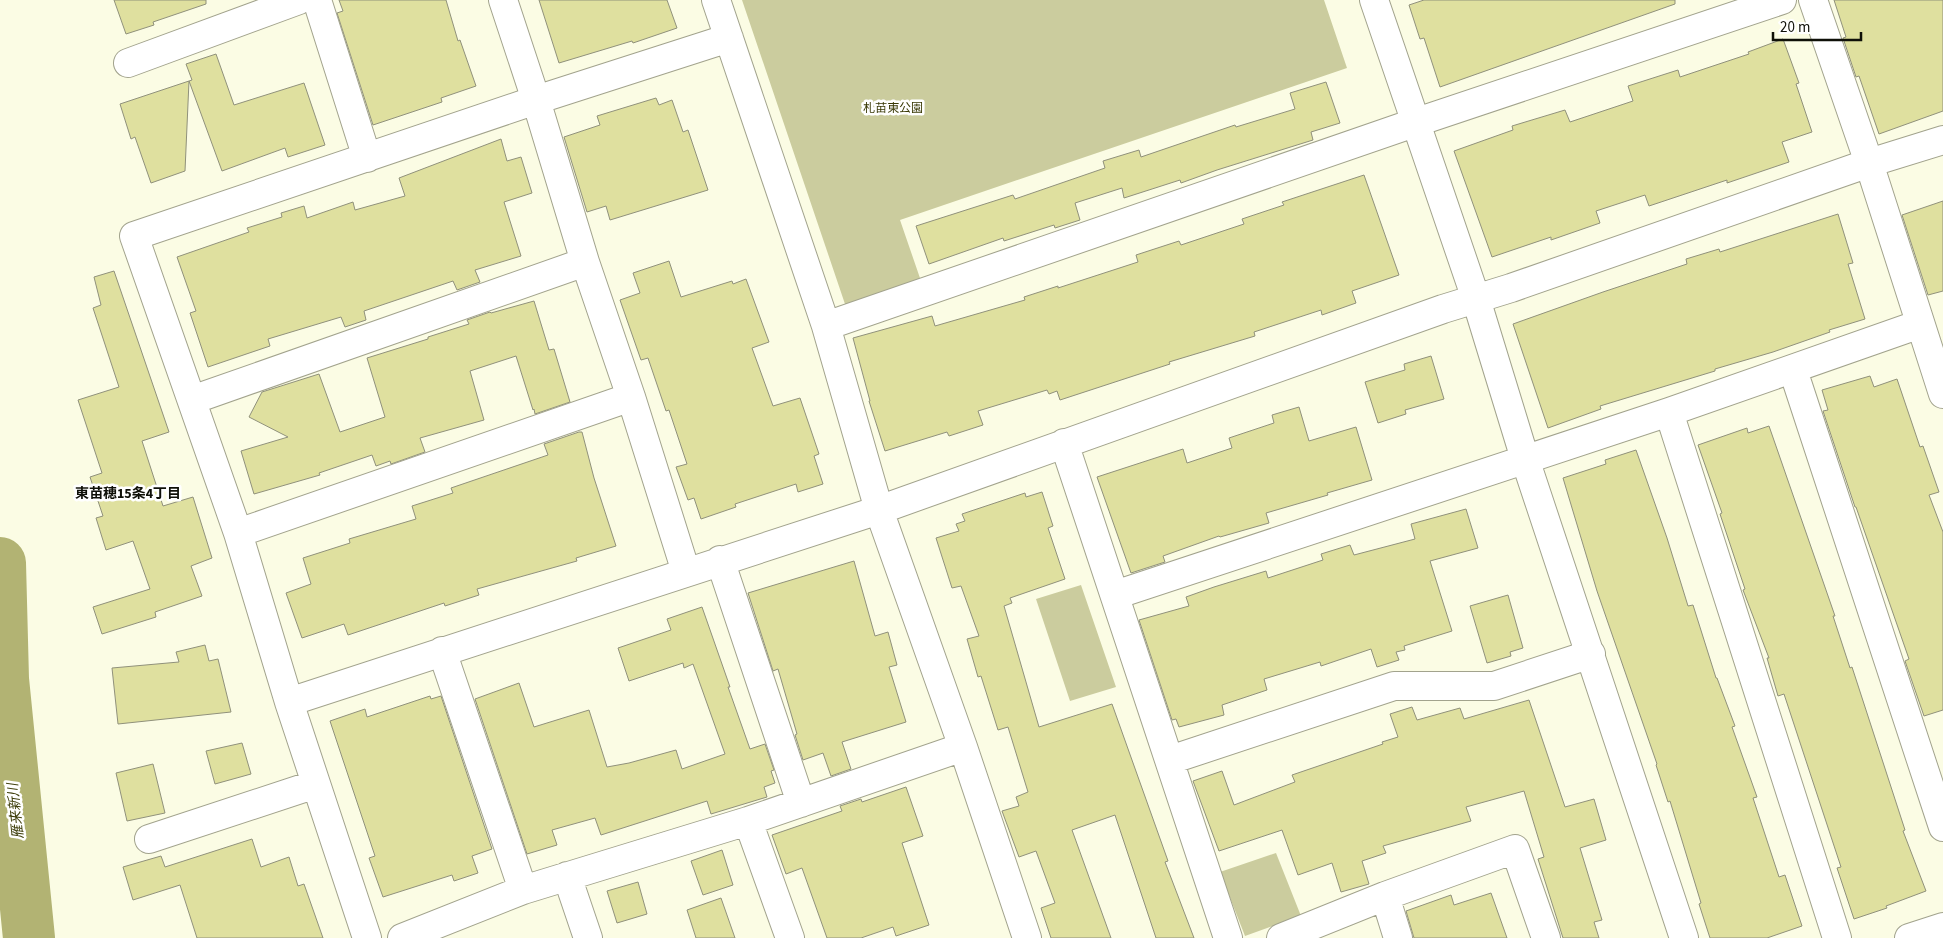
<svg xmlns="http://www.w3.org/2000/svg" width="1943" height="938" font-family="'Source Sans 3','Noto Sans JP',sans-serif">
<rect width="100%" height="100%" fill="#fbfce4"/>
<!-- green -->
<path fill="#cbcc9e" d="M742,0H1324L1347,68L900,220L921,281L846,307Z
M1081,585L1116,687L1070,701L1036,599Z
M1276,853L1301,916L1245,936L1220,872Z"/>
<g fill="none" stroke-linecap="round" stroke-linejoin="round">
<!-- river -->
<path stroke="#b2b373" stroke-width="52" d="M0,563L3,679L29,938"/>
</g>
<!-- building -->
<path fill="#dfe09f" stroke="#90917b" d="M114,0H206V4L153,22L154,25L126,34Z
M339,0H446L458,41L460,40L476,86L441,98L442,102L373,125L337,13L343,11Z
M539,0H667L677,28L633,43L632,41L559,63Z
M1424,0H1675V4L1440,87L1424,38L1420,39L1409,5Z
M1834,0H1943V111L1879,134L1859,76L1856,77L1843,38L1846,37Z
M1783,39L1799,83L1796,84L1812,132L1782,142L1789,162L1727,183V180L1649,206L1645,195L1596,211L1600,223L1551,240V237L1492,257L1454,151L1513,130L1512,126L1565,110L1570,122L1633,101L1628,86L1678,70L1680,77L1749,54L1748,52Z
M216,54L234,105L304,83L325,145L288,157L285,148L222,171L189,81L192,80L186,64Z
M189,81L185,171L151,183L135,137L131,139L120,104Z
M1326,82L1340,123L1311,132L1313,140L1217,170L1181,183L1180,180L1124,198L1122,188L1075,203L1080,220L1055,228L1054,225L1004,241L1003,238L929,264L916,226L1013,195L1015,199L1105,168L1103,161L1139,150L1141,157L1235,125L1236,127L1295,109L1290,93Z
M656,98L659,105L672,100L683,132L688,130L708,190L610,220L606,206L587,212L564,137L600,125L597,116Z
M501,139L507,161L521,157L532,193L504,202L521,256L475,270L480,282L457,290L453,281L364,311L366,320L345,327L341,317L268,339L270,346L208,367L190,313L196,311L177,257L249,232L247,228L282,217L281,213L304,206L307,218L353,202L355,210L405,196L399,178Z
M1364,175L1399,275L1352,291L1356,303L1322,315L1321,310L1254,332L1255,336L1169,362L1170,364L1060,400L1057,391L1049,394L1047,390L978,411L983,425L949,436L947,432L885,451L869,401H870L853,338L932,316L935,326L1025,300L1024,297L1058,286V288L1138,262L1136,255L1179,241L1181,245L1244,224L1242,219L1284,205L1282,202Z
M1943,201V291L1928,295L1902,215Z
M1838,214L1853,263L1848,264L1865,319L1829,330L1830,332L1773,352L1715,369V371L1600,406L1601,409L1548,428L1513,324L1603,292L1687,264L1686,259L1719,249L1720,252Z
M669,261L681,297L732,281L733,284L746,279L769,342L752,348L773,406L800,398L819,454L814,456L823,484L798,492L796,484L735,504L736,507L701,519L694,498L688,500L676,467L687,464L669,410L666,411L648,358L641,360L620,300L640,293L633,273Z
M114,271L169,432L142,441L163,506L193,497L212,558L191,566L202,596L155,612L156,617L102,634L93,607L150,589L133,541L106,550L96,518L103,516L90,477L102,473L78,400L119,387L93,308L101,305L94,277Z
M534,301L549,350L554,349L570,402L535,414L534,409L533,410L516,356L470,371L484,420L420,438L425,452L391,464L390,461L376,466L372,455L319,473L320,475L254,494L241,451L288,437L249,417L262,392L319,374L340,432L385,417L367,358L428,339V337L469,324L467,320L490,312L491,313Z
M1431,356L1444,399L1405,410L1406,414L1378,423L1365,382L1405,370L1404,364Z
M1870,376L1874,387L1897,379L1920,447L1923,446L1939,492L1929,495L1943,532V710L1924,716L1905,661L1909,659L1856,507H1855L1823,411L1828,410L1822,390Z
M1299,407L1309,441L1356,427L1372,480L1327,493L1328,495L1266,513L1269,523L1220,537L1219,536L1163,556L1165,562L1131,573L1097,477L1183,449L1187,463L1232,448L1229,438L1274,423L1272,415Z
M1769,426L1835,616H1833L1850,668L1852,667L1905,830L1903,831L1926,891L1886,906L1887,908L1854,919L1837,868L1841,867L1784,694L1778,696L1767,658H1769L1743,590L1745,589L1720,514L1722,513L1698,445L1747,428L1748,433Z
M579,432H582L594,478L616,546L576,558L577,561L477,589L479,595L445,606L444,603L348,635L344,624L302,638L286,593L311,584L303,558L350,543L349,539L416,519L412,506L453,493L451,488L548,455L544,444Z
M1636,450L1667,538L1688,606L1693,605L1716,678H1717L1735,726L1732,727L1757,797L1753,798L1779,877L1785,875L1802,926L1767,938H1710L1699,904L1701,903L1670,801L1668,802L1656,765L1657,764L1597,591L1563,478L1606,464L1605,460Z
M1042,492L1053,526L1048,528L1065,579L1010,598L1012,603L1004,606L1039,727L1112,704L1168,861L1165,862L1194,938H1156L1115,815L1072,830L1111,938H1051L1041,908L1055,903L1036,851L1019,857L1002,811L1019,806L1016,797L1028,792L1008,727L998,730L981,676L978,677L967,639L979,636L961,586L952,588L936,538L959,531L956,524L965,521L962,514L1025,493L1026,497Z
M1466,509L1478,548L1430,561L1452,631L1404,646L1405,650L1396,652L1399,660L1377,667L1371,649L1321,666L1320,662L1264,679L1267,690L1222,705L1224,715L1179,727L1176,719L1172,720L1139,620L1189,606L1186,597L1214,587L1266,571L1268,578L1323,560L1321,554L1350,545L1354,555L1415,539L1411,524Z
M854,561L875,636L888,632L897,665L889,667L906,722L842,742L851,769L831,776L823,753L803,760L795,735L797,734L778,669L773,671L748,593Z
M1508,595L1523,648L1510,652L1511,656L1487,663L1470,606Z
M702,607L730,687H728L750,749L765,744L774,770L771,771L775,783L764,787L767,797L711,814L707,801L601,835L595,818L552,830L557,845L527,854L475,699L519,683L534,727L589,710L607,767L629,763L676,750L682,769L725,754L693,664L684,668L683,663L629,681L618,648L671,630L667,619Z
M205,645L209,661L218,659L231,712L118,724L112,668L179,662L176,652Z
M430,696L431,699L441,696L492,849L472,856L478,873L454,881L452,875L383,897L369,858L375,856L330,721L365,709L367,717Z
M1529,700L1565,807L1594,799L1606,840L1580,848L1602,920L1594,922L1599,938H1563L1538,859L1544,857L1524,791L1466,807L1471,821L1383,846L1386,853L1362,861L1369,884L1341,892L1332,863L1298,875L1282,830L1219,851L1193,781L1222,771L1234,805L1295,782L1292,775L1383,744L1382,742L1398,737L1390,714L1412,707L1417,720L1460,708L1464,719Z
M242,743L251,774L215,784L206,751Z
M153,764L165,813L127,821L116,773Z
M906,787L923,836L902,843L929,925L896,936L893,927L861,938H827L802,868L786,874L772,835L842,811L840,806L861,799L862,802Z
M252,839L261,867L289,857L298,886L304,884L323,938H197L180,885L133,900L123,867L161,856L165,867Z
M722,850L733,885L703,895L691,861Z
M638,882L647,914L617,923L607,891Z
M1491,893L1507,938H1414L1406,911L1451,895L1454,905Z
M721,898L735,938H696L687,910Z"/>
<g fill="none" stroke-linecap="round" stroke-linejoin="round">
<defs>
<path id="street" d="M317,0L367,158
M503,0L536,100L585,262L631,397L686,572
M716,0L826,326L879,510L963,747L1027,938
M1374,0L1476,299L1525,459L1684,938
M1813,0L1869,163L1943,394
M128,63L299,0
M826,326L1414,123L1782,0
M1793,370L1943,827
M192,400L585,262
M1669,412L1837,938
M1064,443L1228,938
M238,533L631,397
M720,560L801,803
M1115,595L1669,412L1920,324
M442,651L523,890
M289,702L879,510L1443,309L1511,288L1869,163L1943,140
M1170,760L1394,686H1494L1591,654
M748,821L790,938
M149,839L316,784
M567,876L588,938
M1385,896L1398,938
M367,938L289,702L238,533L134,236L536,100L729,38
M402,938L523,890L748,821L963,747
M1281,938L1385,896L1515,849L1546,938
M1909,938L1943,927"/>
</defs>
<!-- street casing -->
<use href="#street" stroke="#a2a38d" stroke-width="30"/>
<!-- street -->
<use href="#street" stroke="#fff" stroke-width="28"/>
</g>
<g text-anchor="middle" dominant-baseline="central" stroke-width="5" stroke-linejoin="round" paint-order="stroke">
<!-- park labels -->
<g font-size="12" fill="#393804" stroke="#fff">
<text x="893" y="108">札苗東公園</text>
</g>
<!-- neighbourhood labels -->
<g font-size="14" font-weight="bold" fill="#0f1008" stroke="#fff">
<text x="128" y="494">東苗穂15条4丁目</text>
</g>
<!-- water labels -->
<g font-size="14" font-style="italic" fill="#40400e" stroke="#fff">
<text transform="translate(16 811) rotate(-96)">雁来新川</text>
</g>
</g>
<!-- scale -->
<path d="M1773 32v8h88v-8" fill="none" stroke="#0f1008" stroke-width="2.5"/>
<text x="1780" y="32" font-size="15" fill="#0f1008" stroke="#ffffff" stroke-width="4" paint-order="stroke">20 m</text>
</svg>
